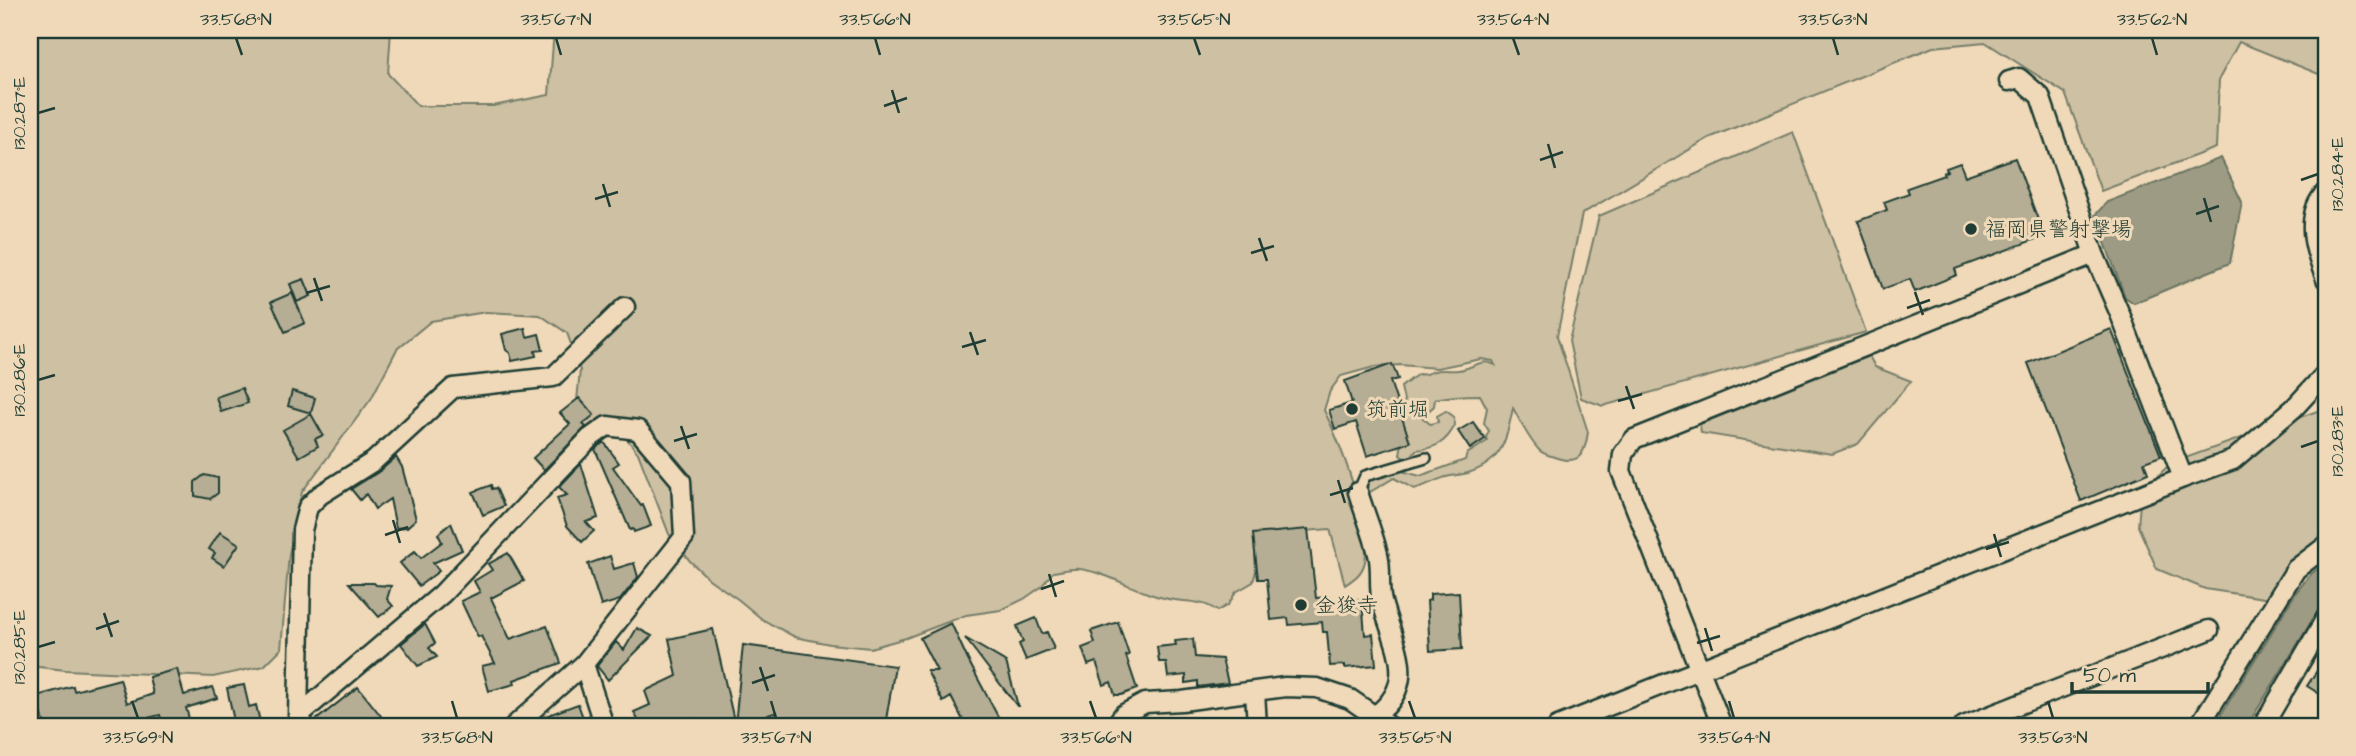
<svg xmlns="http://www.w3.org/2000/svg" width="2356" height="756" font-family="'Architects Daughter','Klee One',sans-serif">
<rect width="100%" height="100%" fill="#f0d9b8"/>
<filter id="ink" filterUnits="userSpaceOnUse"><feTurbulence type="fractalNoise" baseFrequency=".0143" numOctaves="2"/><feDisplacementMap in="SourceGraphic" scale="14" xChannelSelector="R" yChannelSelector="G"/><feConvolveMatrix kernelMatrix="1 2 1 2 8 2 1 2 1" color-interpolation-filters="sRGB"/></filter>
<g filter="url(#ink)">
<!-- green -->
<path fill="#cec0a2" stroke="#767e6b" stroke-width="2" d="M30,30H391L388,74L418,106H493L549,95L554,30H2326V77L2239,42L2219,79L2216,148L2101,191L2065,93L1985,42L1933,47L1709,138L1582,214L1557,336L1588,432C1585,455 1579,466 1554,457C1548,455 1543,454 1539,450C1528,438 1521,423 1513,408C1506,440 1503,462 1468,473C1461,475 1454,475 1446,477C1435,480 1426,486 1414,489L1394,478L1370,492L1366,487L1369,480L1393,471H1402L1420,476L1465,460L1467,454L1487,441L1486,437L1489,431L1484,423L1487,408L1480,395C1465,395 1449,396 1435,399L1434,406L1422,417L1430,424L1438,422L1437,416L1446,411L1453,416L1455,425C1446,443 1436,448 1416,450L1410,458L1405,459L1400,455L1402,441L1399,410L1405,405L1401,387L1418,374C1426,376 1427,373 1434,371C1443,369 1450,371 1458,370C1473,369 1481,357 1495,365L1493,361L1481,359L1437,368L1400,365L1374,367L1341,376L1330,391L1324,410C1340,442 1372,526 1365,561C1363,573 1354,579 1345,585L1330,529L1254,535L1256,571L1253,582L1236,592L1228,605L1217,611C1204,601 1191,602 1175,600C1141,596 1114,574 1080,569C1071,568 1062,571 1053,572L1041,587L1024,599L1001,610L966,615L906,638L870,648L830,644L795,637L763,620L739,600L709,579L690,561L669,534L638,453L626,438L609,432L587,434L575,421L580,370L567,333L540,315L486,312L431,321L397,349L371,399L302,492L289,554L281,649L264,666L213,677L66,670L30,666Z
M1793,132L1866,332L1603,406L1581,398L1569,341L1599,216Z
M1869,356L1875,367L1911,381L1858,444L1832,454L1701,433L1700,424Z
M2326,408V591L2283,601L2205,589L2157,569L2138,526L2141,492L2171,463Z"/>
<!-- water -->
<path fill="#9d9b83" stroke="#6b7563" stroke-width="2" d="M2221,158L2242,202L2230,263L2134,303L2125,297L2095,215L2107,202Z
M2326,562V598L2247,726H2214L2297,591L2311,574Z"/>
<!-- building -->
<path fill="#b5ae94" stroke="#1f3d34" stroke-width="2" d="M2015,158L2044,236L1955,269L1957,275L1915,292L1910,279L1883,289L1858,221L1887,210L1884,202L1909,193L1907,188L1944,175L1943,173L1947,171L1946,168L1960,163L1965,176Z
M304,279L311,296L297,302L290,284Z
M292,293L305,323L285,332L271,302Z
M525,328L527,337L539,334L543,350L535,351L536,356L512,361L510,353L506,350L502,334Z
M2111,329L2161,456L2144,462L2148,473L2081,501L2028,363Z
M1392,364L1398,379L1390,381L1410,442L1367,456L1356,422L1335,429L1329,410L1352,403L1345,381Z
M242,388L248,403L221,412L216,397Z
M292,391L315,398L311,413L288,406Z
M579,398L594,415L583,424L586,427L544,470L533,458L570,424L560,413Z
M311,414L323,435L315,439L318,446L299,457L283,430Z
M1473,422L1485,439L1470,449L1458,431Z
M604,442L619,463L613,467L641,506L643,505L651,526L634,532L633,529L630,530L595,449Z
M396,457L402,467L416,519L407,527L396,528L390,499L375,509L366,494L360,500L351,489L380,471Z
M581,464L598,518L586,522L594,531L582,542L567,526L557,498L567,495L559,487Z
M204,475L218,478V493L210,499L195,496V482Z
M491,485L492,489L496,488L504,506L483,515L473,492Z
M451,523L462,550L433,563L439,571L419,586L400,563L415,551L421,558L442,542L438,534Z
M1308,529L1316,598L1330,597L1331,602L1362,599L1365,635L1373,634L1376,665L1345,668V665L1330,666L1327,632H1323L1322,622L1289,625L1288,618L1271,620L1267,579H1258L1253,534Z
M220,532L239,544L224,566L212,558L215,553L209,549Z
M508,553L524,581L491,598L510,639L547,626L561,663L514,680L515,684L489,691L482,666L495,663L481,636L478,637L461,601L480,592L474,581L492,570L488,564Z
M610,556L614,569L634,563L638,577L620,600L601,606L588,564Z
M349,583H374L376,585L391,586L387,599L393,606L379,617Z
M1459,592L1462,649L1430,651L1427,601L1430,600V594Z
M1036,618L1042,634L1047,632L1054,649L1026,660L1019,644L1023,642L1017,626Z
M1118,622L1129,655L1126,656L1137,689L1121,695H1115L1111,682L1104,685L1096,662L1088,665L1082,648L1095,643L1091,631Z
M951,623L968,660L1003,726H966L951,697L943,702L927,671H937L920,638Z
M425,624L435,643L429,648L437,657L418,666L401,644Z
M637,628L652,636L608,680L597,666L616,642L624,650Z
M713,629L735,725L743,645L895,666L885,726H775L777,712L736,726H692L690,718L672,726H641L634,712L650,705L645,691L677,676L669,639Z
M965,638L1006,662L1018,706H1017Z
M1193,639L1195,657L1222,659L1228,683L1198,687V681L1186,683V675L1168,677L1166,662H1159L1157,647L1176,645L1175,641Z
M2326,657V698L2307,686Z
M177,669L184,695L213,687L217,698L186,708L191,726H163L160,715L132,722L133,726H45L37,696L73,686L74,691L120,679L127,703L153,694L149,677Z
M244,685L249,707L256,705L261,726H235L227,688Z
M358,687L381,716L367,726L361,720L352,726H316L315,721Z
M578,704L586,726H531L540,718Z"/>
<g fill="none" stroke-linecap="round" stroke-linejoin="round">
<defs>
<path id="service" d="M1358,492L1365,476L1426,458"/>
<path id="minor" d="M2009,81L2019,78L2040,96L2094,254L2120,314L2183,478
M2326,192C2303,216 2315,252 2326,279
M1358,492C1364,512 1373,533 1378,554C1382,569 1378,587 1382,602C1393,644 1420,682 1376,715
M584,664L604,726
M1255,692L1257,726
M298,716L442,594L590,438L607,426L638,430L681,481L684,537L584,664L514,726
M305,726L298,716L302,530L308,507L320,495L374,461L453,388L553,377L625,307
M1115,726L1124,714L1145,703L1182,701L1285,687L1317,688L1350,699L1389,726
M1558,726L2183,478L2233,460L2294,408L2326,373
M1722,726L1621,471L1623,454L1634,439L2094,254
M1964,726L2209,630
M2199,726L2296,569L2326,546
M2263,726L2326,618"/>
</defs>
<!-- service casing -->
<use href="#service" stroke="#1f3d34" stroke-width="14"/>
<!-- minor casing -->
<use href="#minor" stroke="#1f3d34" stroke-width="23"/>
<!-- service -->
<use href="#service" stroke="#f0d9b8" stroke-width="9"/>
<!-- minor -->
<use href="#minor" stroke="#f0d9b8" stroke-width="18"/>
</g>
</g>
<!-- ticks -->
<path fill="none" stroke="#1f3d34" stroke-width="2.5" d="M236,38L242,55M556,38L561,55M875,38L880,55M1194,38L1200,55M1513,38L1519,55M1833,38L1838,55M2152,38L2157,55M892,90L899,113M884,106L907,98M38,113L55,108M1548,144L1555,168M1540,160L1563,152M2301,180L2318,174M603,184L610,207M2204,198L2211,222M595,199L618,192M2196,214L2219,206M1259,238L1267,261M1251,253L1274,246M314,278L322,301M1915,292L1923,315M306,293L330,286M1907,308L1930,300M970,332L978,355M962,347L986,340M38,380L55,375M1626,386L1634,409M1618,401L1642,394M681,426L689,449M674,441L697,434M2301,447L2318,441M1338,480L1345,503M1330,495L1353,488M393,520L400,543M1994,534L2001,557M385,535L408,527M1986,549L2009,542M1049,574L1056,597M1041,589L1064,581M104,613L112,637M1705,628L1712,651M96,629L119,621M1697,643L1720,636M38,647L55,642M760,667L768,691M752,683L775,675M132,701L138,718M452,701L457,718M771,701L776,718M1090,701L1096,718M1409,701L1415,718M1729,701L1734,718M2048,701L2053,718"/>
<!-- markers -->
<g fill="#1f3d34" stroke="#f0d9b8" stroke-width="2.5">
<circle cx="1971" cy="229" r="7"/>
<circle cx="1352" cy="409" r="7"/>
<circle cx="1301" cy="605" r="7"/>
</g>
<g text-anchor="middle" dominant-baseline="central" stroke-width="6" stroke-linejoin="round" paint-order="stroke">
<!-- poi labels -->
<g font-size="21" fill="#1f3d34" stroke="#f0d9b8" text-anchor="start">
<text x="1985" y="229">福岡県警射撃場</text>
<text x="1366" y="409">筑前堀</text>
<text x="1315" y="605">金狻寺</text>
</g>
</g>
<!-- margin -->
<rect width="2356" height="756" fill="none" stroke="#f0d9b8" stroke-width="77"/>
<!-- scale -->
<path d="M2072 682v10h136v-10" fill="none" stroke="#1f3d34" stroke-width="3.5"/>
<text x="2083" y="682" font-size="21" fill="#1f3d34" stroke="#f0d9b8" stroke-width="5" paint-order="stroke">50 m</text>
<rect x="38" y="38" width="2280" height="680" fill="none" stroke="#1f3d34" stroke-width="2.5"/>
<g font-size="18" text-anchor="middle" fill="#1f3d34">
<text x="236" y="25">33.568°N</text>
<text x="556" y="25">33.567°N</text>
<text x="875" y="25">33.566°N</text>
<text x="1194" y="25">33.565°N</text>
<text x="1513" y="25">33.564°N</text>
<text x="1833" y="25">33.563°N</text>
<text x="2152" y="25">33.562°N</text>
<text transform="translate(19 113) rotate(-90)" y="6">130.287°E</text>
<text transform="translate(2337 174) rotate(-90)" y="6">130.284°E</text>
<text transform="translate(19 380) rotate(-90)" y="6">130.286°E</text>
<text transform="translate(2337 441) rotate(-90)" y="6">130.283°E</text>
<text transform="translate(19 647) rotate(-90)" y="6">130.285°E</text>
<text x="138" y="743">33.569°N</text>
<text x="457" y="743">33.568°N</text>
<text x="776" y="743">33.567°N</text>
<text x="1096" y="743">33.566°N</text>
<text x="1415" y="743">33.565°N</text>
<text x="1734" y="743">33.564°N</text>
<text x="2053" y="743">33.563°N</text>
</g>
</svg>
